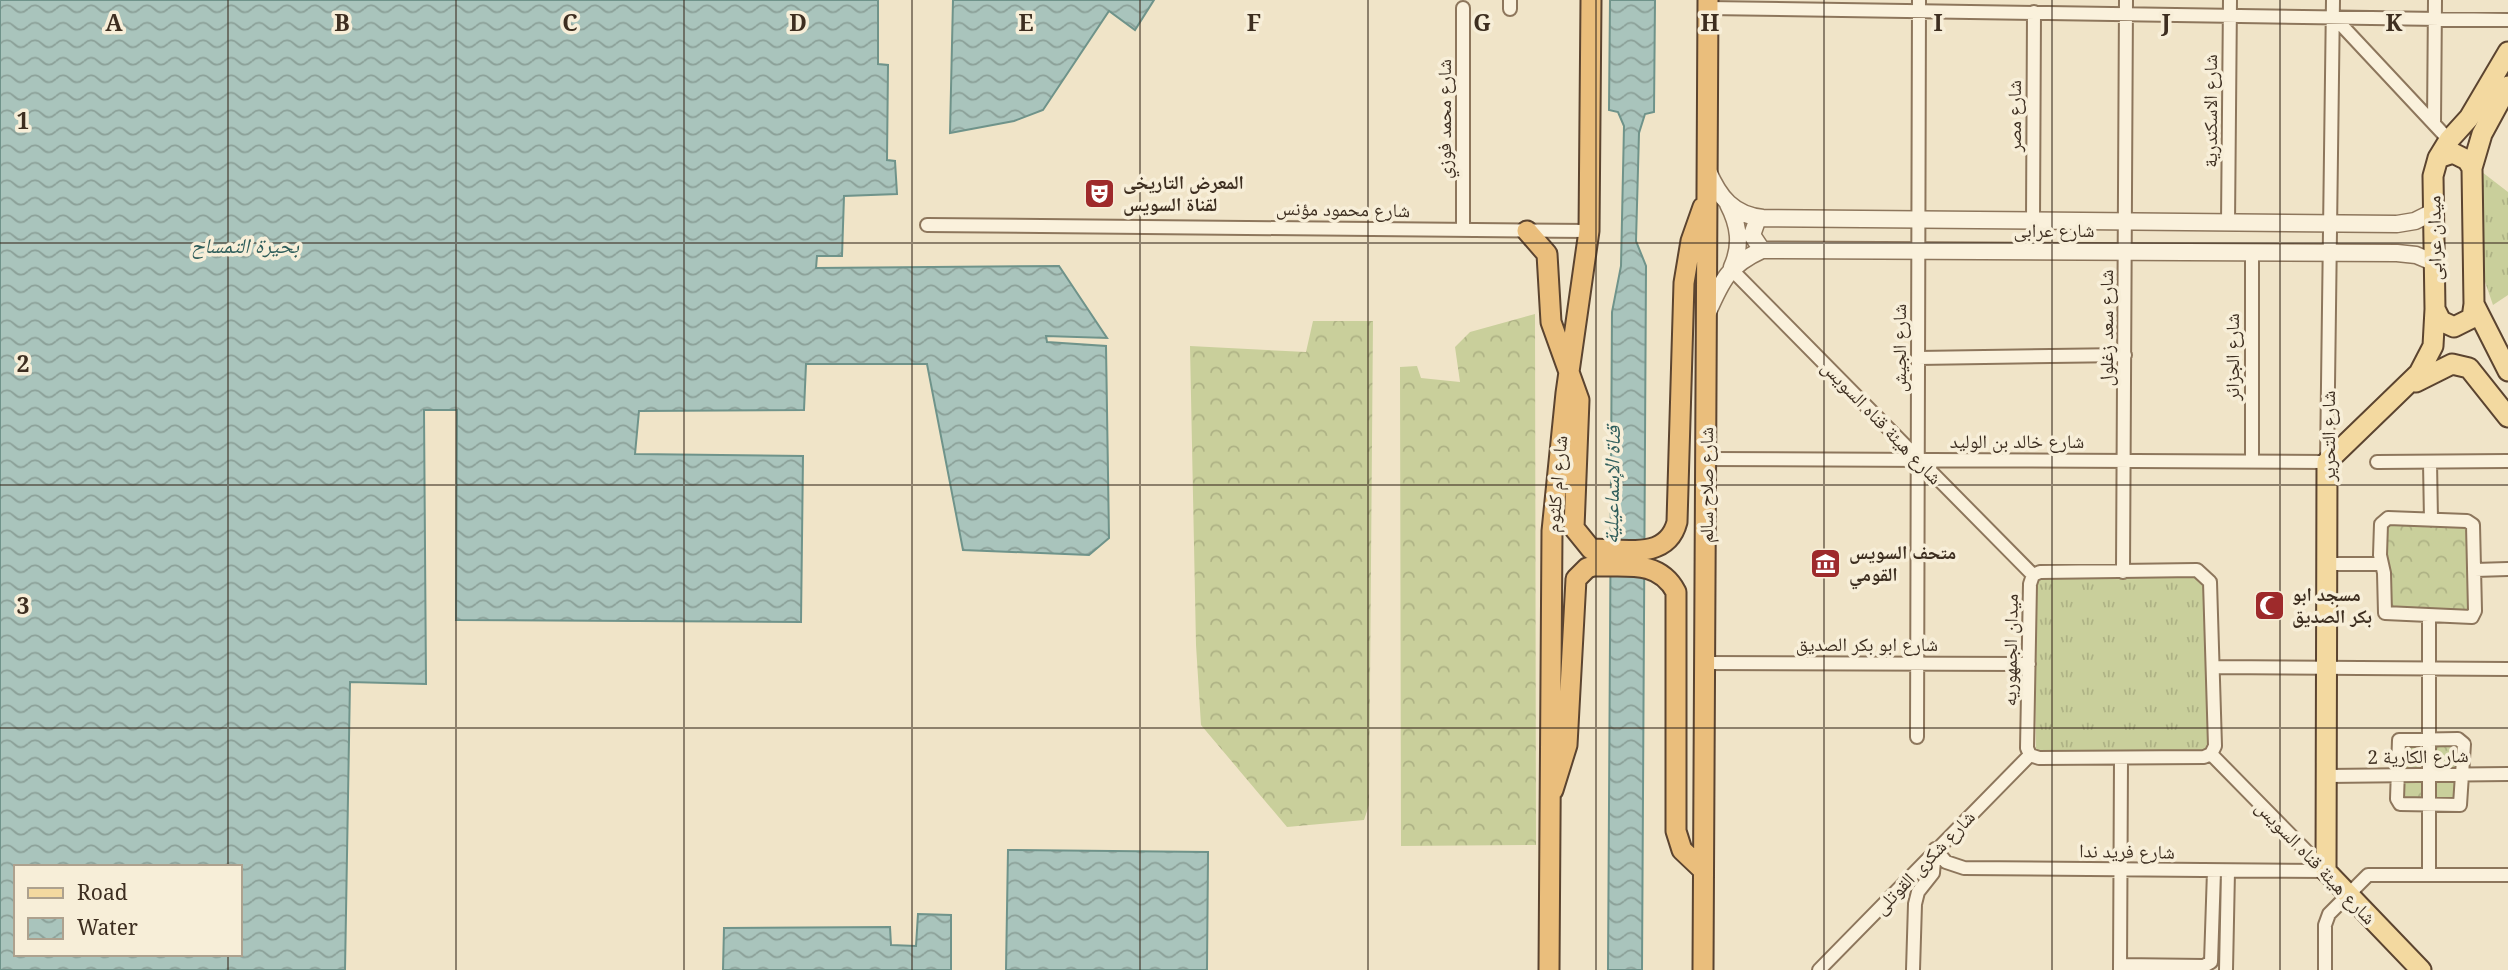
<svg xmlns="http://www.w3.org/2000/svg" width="2508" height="970" font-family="'Noto Serif','Noto Naskh Arabic',serif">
<defs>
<pattern id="grass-tufts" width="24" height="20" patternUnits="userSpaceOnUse" patternTransform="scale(1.75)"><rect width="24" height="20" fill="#c9cf9b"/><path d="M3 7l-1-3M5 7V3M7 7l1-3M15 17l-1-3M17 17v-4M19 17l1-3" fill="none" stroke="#aeb285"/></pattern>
<pattern id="forest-crowns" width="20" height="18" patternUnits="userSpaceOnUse" patternTransform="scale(1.75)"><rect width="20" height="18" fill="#c9cf9b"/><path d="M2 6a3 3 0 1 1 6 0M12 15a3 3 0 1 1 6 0" fill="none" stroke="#aeb285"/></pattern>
<pattern id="water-waves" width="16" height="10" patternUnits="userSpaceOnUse" patternTransform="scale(1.75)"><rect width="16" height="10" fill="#a9c4bc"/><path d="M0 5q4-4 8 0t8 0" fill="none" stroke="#8ba098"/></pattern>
</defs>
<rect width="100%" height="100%" fill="#f0e4c8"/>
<!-- grass -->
<path fill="url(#grass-tufts)" d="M2482,172L2508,192V295L2493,305L2481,270Z
M2208,576V750L2036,753L2034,578Z"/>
<!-- forest -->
<path fill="url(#forest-crowns)" d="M1535,314L1536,845L1401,846L1400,367L1417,366L1421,378L1460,382L1455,347L1470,332Z
M1313,321H1373L1369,805L1364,820L1287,827L1201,725L1196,645L1190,346L1306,352Z
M2384,519L2467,521L2475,611L2388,615Z
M2458,739L2463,800L2403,805L2397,745Z"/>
<!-- water -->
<path fill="url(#water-waves)" stroke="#6f938a" stroke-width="2" fill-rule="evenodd" d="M0,0H878V64L888,65L887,160L895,161L897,194L844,196L842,256H817L816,268L1059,266L1107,338L1046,336L1047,342L1106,346L1109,538L1089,555L963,550L927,364H806L804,410L639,411L635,454L803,456L801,622L456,620L457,410H424L426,684L350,682L345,970H0ZM16,867H240V954H16Z
M953,0H1154L1135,30L1109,11L1043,110L1014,121L950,133Z
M1610,0H1655L1654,112L1645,114L1639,133L1636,241L1646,266L1642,970H1608L1612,312L1621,266L1624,126L1618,112L1609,110Z
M1008,850L1208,852L1207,970H1006Z
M918,914L951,915V970H723L724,928L890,927L891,945L916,946Z"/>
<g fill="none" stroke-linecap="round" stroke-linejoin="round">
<defs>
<path id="minor" d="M1463,8V230
M1708,8L2508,20
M1510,9V0
M2333,16L2449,140
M2434,123L2435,0
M2033,221L2034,12
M2228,223L2230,0
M927,225L1589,231
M2252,252V461
M1731,269L2033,575
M1918,358L2125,355
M1706,459L2327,462L2333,0
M2377,462L2508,461
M2430,462L2431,520
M2388,518L2467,521L2473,525L2475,611L2472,617L2385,613L2384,573L2380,555L2381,524Z
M2328,564H2382
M2197,570L2210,582L2215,746L2211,754L2204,757L2039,758L2030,755L2027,748L2030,584L2033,575L2040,572Z
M2475,570L2508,569
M2123,572L2126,0
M1704,663L2029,664
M2214,667L2508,669
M1917,737L1919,0
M2458,739L2464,744L2460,805L2400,804L2397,799L2399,740Z
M2211,754L2326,871
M2327,776L2508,774
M1935,849L1946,862L1964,868L2326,871
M2429,874V617
M2120,965L2204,966L2211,962L2214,871
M1819,970L2030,755
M1913,970L1915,904L1918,892L1933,873L1935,849
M2120,970L2121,758
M2226,970L2228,871
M2325,970V925L2329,914L2368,875H2508"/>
<path id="tertiary" d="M1708,171C1719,197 1733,215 1763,218L2397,224L2415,221L2433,212
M1728,204C1739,225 1742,245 1732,267
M1758,218L1752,235L1762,250
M1708,312C1722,280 1729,265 1762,250L2397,253L2416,255L2435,263"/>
<path id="primary" d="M2453,153L2467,160L2472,168L2474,304L2472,318L2454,327L2441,321L2435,309L2433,176L2438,158Z
M2438,158L2449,140L2469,118L2508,52
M2472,168L2482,134L2508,86
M2474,304L2508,371
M2416,382L2452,364L2469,368L2508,417
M2421,970L2326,871L2327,462L2419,373L2433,346L2435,309"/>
<path id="trunk" d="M1527,231L1547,254L1551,322L1579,400L1574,528L1591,549C1623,549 1667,561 1677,522L1684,283L1691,241L1703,207
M1553,790L1567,745L1576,579L1587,568L1593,566C1625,567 1659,559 1676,592V831L1682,850L1702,869
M1549,970L1552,531L1566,393L1589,231L1591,0
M1703,970L1708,0"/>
</defs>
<!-- minor casing -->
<use href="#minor" stroke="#8d765c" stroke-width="16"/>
<!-- tertiary casing -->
<use href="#tertiary" stroke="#8d765c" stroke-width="19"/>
<!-- primary casing -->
<use href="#primary" stroke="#5b4430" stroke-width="23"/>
<!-- trunk casing -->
<use href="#trunk" stroke="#5b4430" stroke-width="23"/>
<!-- minor -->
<use href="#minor" stroke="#faf1dc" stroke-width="12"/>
<!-- tertiary -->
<use href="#tertiary" stroke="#faf1dc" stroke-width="16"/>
<!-- primary -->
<use href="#primary" stroke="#f3d9a0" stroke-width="19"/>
<!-- trunk -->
<use href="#trunk" stroke="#eabe7c" stroke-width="19"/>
</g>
<!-- grid -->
<path fill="none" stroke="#3d2e20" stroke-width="2" stroke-opacity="0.55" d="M228,0V867M456,0V970M684,0V970M912,0V970M1140,0V970M1368,0V970M1596,0V970M1824,0V970M2052,0V970M2280,0V970M0,243H2508M0,485H2508M0,728H2508M228,954V970"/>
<!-- icons -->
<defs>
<symbol id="theatre-square" viewBox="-11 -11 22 22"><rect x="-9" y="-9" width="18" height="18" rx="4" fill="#9e2a2b" stroke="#f7eed8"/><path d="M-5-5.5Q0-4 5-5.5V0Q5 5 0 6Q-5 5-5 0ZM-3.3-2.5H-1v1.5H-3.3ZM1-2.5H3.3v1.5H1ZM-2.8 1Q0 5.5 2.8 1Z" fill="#fff"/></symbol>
<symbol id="museum-square" viewBox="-11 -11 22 22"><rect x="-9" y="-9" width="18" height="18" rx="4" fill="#9e2a2b" stroke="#f7eed8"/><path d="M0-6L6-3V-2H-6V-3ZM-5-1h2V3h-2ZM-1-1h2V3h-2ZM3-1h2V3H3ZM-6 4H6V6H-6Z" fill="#fff"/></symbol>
<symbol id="mosque-square" viewBox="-11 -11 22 22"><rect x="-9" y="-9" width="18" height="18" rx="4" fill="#9e2a2b" stroke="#f7eed8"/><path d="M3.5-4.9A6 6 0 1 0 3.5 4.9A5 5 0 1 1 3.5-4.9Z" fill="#fff"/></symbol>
</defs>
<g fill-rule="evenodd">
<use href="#theatre-square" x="1082" y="176" width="35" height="35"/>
<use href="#museum-square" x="1808" y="546" width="35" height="35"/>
<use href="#mosque-square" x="2252" y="588" width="35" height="35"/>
</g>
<g text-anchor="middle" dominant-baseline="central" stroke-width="7" stroke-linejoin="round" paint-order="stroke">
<!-- street labels -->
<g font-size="19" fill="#3d2e20" stroke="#f7eed8">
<text transform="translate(2210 111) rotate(-90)">شارع الاسكندرية</text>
<text transform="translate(2014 116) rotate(-90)">شارع مصر</text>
<text transform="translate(1444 119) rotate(-90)">شارع محمد فوزي</text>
<text transform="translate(1343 209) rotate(1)">شارع محمود مؤنس</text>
<text x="2054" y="230">شارع عرابى</text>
<text transform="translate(2434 238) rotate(-91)">ميدان عرابى</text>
<text transform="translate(2106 328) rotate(-90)">شارع سعد زغلول</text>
<text transform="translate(1899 348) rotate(-90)">شارع الجيش</text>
<text transform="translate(2232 357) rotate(-90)">شارع الجزائر</text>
<text transform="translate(1882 422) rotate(46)">شارع هيئة قناه السويس</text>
<text transform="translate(2328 436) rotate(-90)">شارع التحرير</text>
<text x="2017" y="441">شارع خالد بن الوليد</text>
<text transform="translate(1556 484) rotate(-85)">شارع ام كلثوم</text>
<text transform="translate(1706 485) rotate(-90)">شارع صلاح سالم</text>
<text x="1867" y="644">شارع ابو بكر الصديق</text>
<text transform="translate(2010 650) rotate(-89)">ميدان الجمهوريه</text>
<text transform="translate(2418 756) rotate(-1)">شارع الكارية 2</text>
<text transform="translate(2127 851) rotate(1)">شارع فريد ندا</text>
<text transform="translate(1924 862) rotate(-46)">شارع شكرى القوتلى</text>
<text transform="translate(2316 862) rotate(46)">شارع هيئة قناه السويس</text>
</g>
<!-- poi labels -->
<g font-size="19" font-weight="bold" fill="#3d2e20" stroke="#f7eed8" text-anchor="start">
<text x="1123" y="182">المعرض التاريخى<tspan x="1123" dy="22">لقناة السويس</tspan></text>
<text x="1849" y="552">متحف السويس<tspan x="1849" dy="22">القومي</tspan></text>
<text x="2292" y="594">مسجد ابو<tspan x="2292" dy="22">بكر الصديق</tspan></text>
</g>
<!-- water labels -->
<g font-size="21" font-style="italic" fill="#2f5d5a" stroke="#f7eed8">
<text x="245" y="245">بحيرة التمساح</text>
<text transform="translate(1611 485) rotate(-89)">قناة الإسماعيلية</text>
</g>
</g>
<g font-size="23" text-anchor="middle" font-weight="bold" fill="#3d2e20" stroke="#f7eed8" stroke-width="7" stroke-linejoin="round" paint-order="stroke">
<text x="114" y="31">A</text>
<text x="342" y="31">B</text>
<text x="570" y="31">C</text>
<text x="798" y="31">D</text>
<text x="1026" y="31">E</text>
<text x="1254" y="31">F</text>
<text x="1482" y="31">G</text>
<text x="1710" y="31">H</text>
<text x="1938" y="31">I</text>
<text x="2166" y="31">J</text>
<text x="2394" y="31">K</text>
<text x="23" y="129">1</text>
<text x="23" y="372">2</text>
<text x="23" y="614">3</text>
</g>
<!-- legend -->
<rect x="14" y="865" width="228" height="91" fill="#f7eed8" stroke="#ada18e" stroke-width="2"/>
<rect x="28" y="888" width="35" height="10" fill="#f3d9a0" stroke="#ada18e" stroke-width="2"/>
<text x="77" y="900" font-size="21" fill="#3d2e20">Road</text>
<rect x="28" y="918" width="35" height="21" fill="url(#water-waves)" stroke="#ada18e" stroke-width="2"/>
<text x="77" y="935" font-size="21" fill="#3d2e20">Water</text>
</svg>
